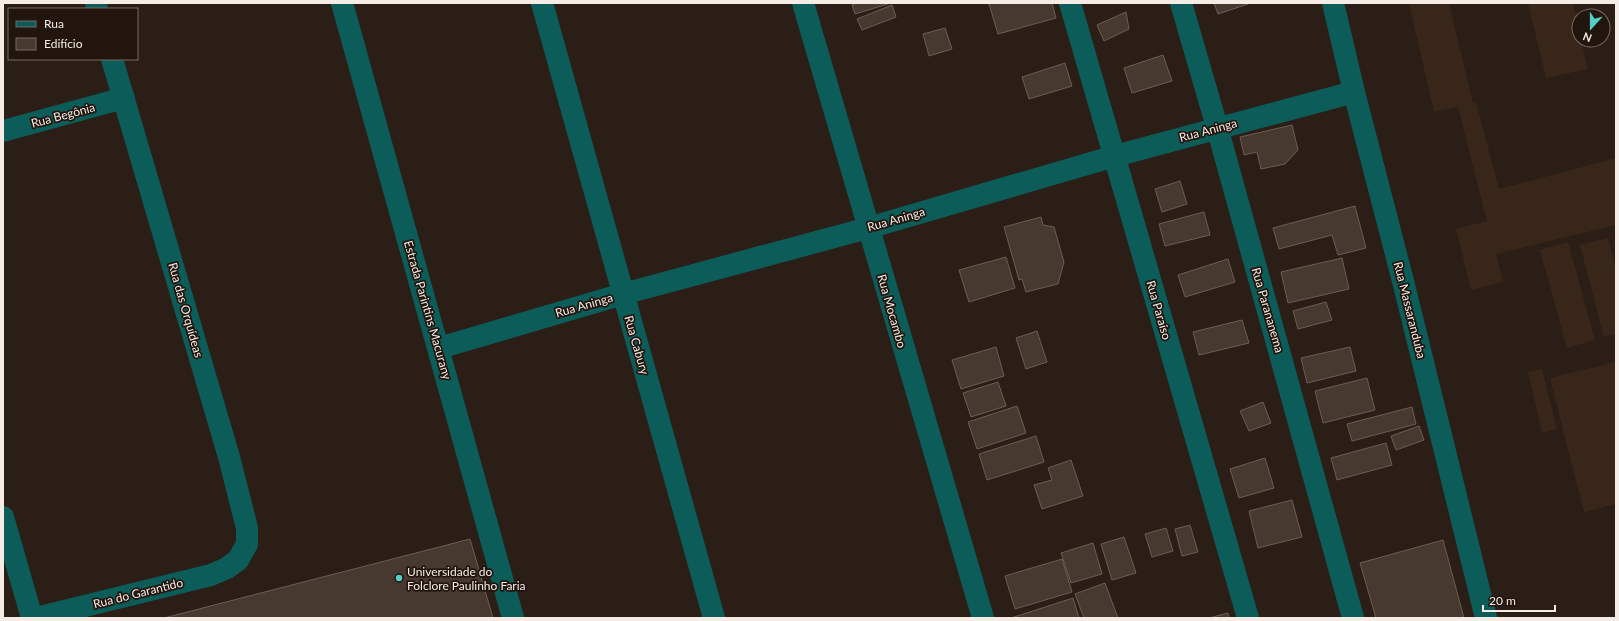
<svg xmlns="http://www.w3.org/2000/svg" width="1619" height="621" font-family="Lato,sans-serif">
<rect width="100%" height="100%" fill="#2b1e16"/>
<!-- built -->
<path fill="#39261a" d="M1409,3H1449L1473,103L1476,102L1499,189L1616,158V225L1496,254L1503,282L1471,290L1456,229L1487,221L1458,107L1434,112Z
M1528,3H1573L1579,30V40H1581L1588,69L1546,78Z
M1608,238L1616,270V334L1604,337L1580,245Z
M1568,242L1595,340L1567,348L1540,250Z
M1616,362V504L1584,512L1550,378Z
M1542,369L1557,429L1542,433L1528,372Z"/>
<!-- building -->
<path fill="#473930" stroke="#6d5d53" d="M857,3H891L855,14L852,5Z
M992,3H1052L1056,18L998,34L989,4Z
M1214,3H1247L1248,4L1218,14Z
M892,5L896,17L862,30L857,19Z
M1126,12L1129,29L1104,41L1097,25Z
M945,28L952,49L929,56L923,34Z
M1163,55L1172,81L1132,93L1124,68Z
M1065,63L1072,86L1029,99L1022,77Z
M1292,125L1298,150L1285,164L1261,169L1257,152L1244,155L1240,137Z
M1180,181L1187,204L1162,212L1155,189Z
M1355,206L1366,248L1338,255L1332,235L1279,249L1273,228Z
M1204,212L1210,235L1165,246L1159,224Z
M1041,217L1043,225L1054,227L1064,262L1058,284L1026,292L1022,279L1019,280L1004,227Z
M1006,257L1015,288L969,302L959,270Z
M1342,258L1349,289L1288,303L1281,272Z
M1228,259L1235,282L1185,297L1178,275Z
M1326,302L1332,320L1298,329L1293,311Z
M1242,320L1249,343L1199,355L1193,332Z
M1037,331L1047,362L1026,369L1016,338Z
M996,347L1004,376L961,389L952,360Z
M1350,347L1356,371L1307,383L1301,358Z
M1367,378L1375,410L1323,423L1315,391Z
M998,382L1006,406L971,417L963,393Z
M1263,402L1271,423L1249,431L1240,411Z
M1017,406L1026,433L977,449L968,422Z
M1412,407L1416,424L1352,441L1347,424Z
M1419,426L1424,440L1396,450L1391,436Z
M1036,436L1044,462L987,480L979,454Z
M1386,443L1392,465L1337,480L1331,458Z
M1265,458L1274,488L1239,498L1230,469Z
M1071,460L1083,496L1042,509L1034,485L1052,480L1048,468Z
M1292,500L1302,537L1258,548L1249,511Z
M1190,525L1198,552L1182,556L1175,529Z
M1166,528L1173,551L1152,557L1145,534Z
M1124,537L1136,573L1112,580L1101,544Z
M470,539L493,618H164Z
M1443,540L1464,618H1376L1360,563Z
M1093,543L1102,574L1071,583L1061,553Z
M1062,559L1072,592L1015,609L1005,576Z
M1105,583L1118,618H1084L1075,594Z
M1073,598L1079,618H1011Z
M1228,613L1229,618H1209Z"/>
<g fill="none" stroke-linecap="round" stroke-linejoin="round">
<!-- minor -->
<path stroke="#0c5d59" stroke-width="22" d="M96,3L97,9
M542,3L714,618
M803,3L983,618
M1070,3L1248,618
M1181,3L1217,127L1353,618
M3,131L124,98
M439,348L623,294L868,228L1115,156L1354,92
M3,517L32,618
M36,618L211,575L227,568L238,560L247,544V528L229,457L112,59"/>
<!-- tertiary -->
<path stroke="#0c5d59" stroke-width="22" d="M342,3L513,618
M1333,3L1354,92L1404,285L1486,618"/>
</g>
<!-- markers -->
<circle fill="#55cec5" stroke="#21150d" stroke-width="1.5" cx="399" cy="578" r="4"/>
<g text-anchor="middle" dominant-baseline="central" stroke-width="3.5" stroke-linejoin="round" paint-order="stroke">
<!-- street labels -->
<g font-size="12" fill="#f5ece6" stroke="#21150d">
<text transform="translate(63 115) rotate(-15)">Rua Begônia</text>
<text transform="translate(1208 130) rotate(-15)">Rua Aninga</text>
<text transform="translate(896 219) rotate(-16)">Rua Aninga</text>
<text transform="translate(584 305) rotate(-16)">Rua Aninga</text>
<text transform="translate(186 310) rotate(74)">Rua das Orquídeas</text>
<text transform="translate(428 310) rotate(74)">Estrada Parintins Macurany</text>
<text transform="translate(1159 310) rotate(74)">Rua Paraíso</text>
<text transform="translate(1268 310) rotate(74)">Rua Parananema</text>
<text transform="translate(1410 310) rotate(76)">Rua Massaranduba</text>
<text transform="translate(892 311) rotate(74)">Rua Mocambo</text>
<text transform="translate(637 345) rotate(74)">Rua Cabury</text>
<text transform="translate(138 593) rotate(-14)">Rua do Garantido</text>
</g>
<!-- poi labels -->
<g font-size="12" fill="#f5ece6" stroke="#21150d" text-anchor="start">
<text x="407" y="571">Universidade do<tspan x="407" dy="14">Folclore Paulinho Faria</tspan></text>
</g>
</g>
<!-- border -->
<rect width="1619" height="621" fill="none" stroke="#f5ece6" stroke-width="8"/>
<!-- legend -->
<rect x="8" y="8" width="130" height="52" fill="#21150d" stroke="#766b64"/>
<rect x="16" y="21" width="20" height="6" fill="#0c5d59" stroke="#766b64"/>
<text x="44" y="28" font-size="12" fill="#f5ece6">Rua</text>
<rect x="16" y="38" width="20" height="12" fill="#473930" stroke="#766b64"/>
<text x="44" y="48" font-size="12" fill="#f5ece6">Edifício</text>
<!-- north arrow -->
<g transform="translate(1591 28) rotate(201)"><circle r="19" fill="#21150d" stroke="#766b64"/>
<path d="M0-3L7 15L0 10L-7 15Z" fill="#55cec5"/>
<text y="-6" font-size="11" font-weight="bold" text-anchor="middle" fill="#f5ece6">N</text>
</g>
<!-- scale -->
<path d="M1483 605v6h72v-6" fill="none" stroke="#f5ece6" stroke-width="2"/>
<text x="1489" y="605" font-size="12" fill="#f5ece6" stroke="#21150d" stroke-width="3" paint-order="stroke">20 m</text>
</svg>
